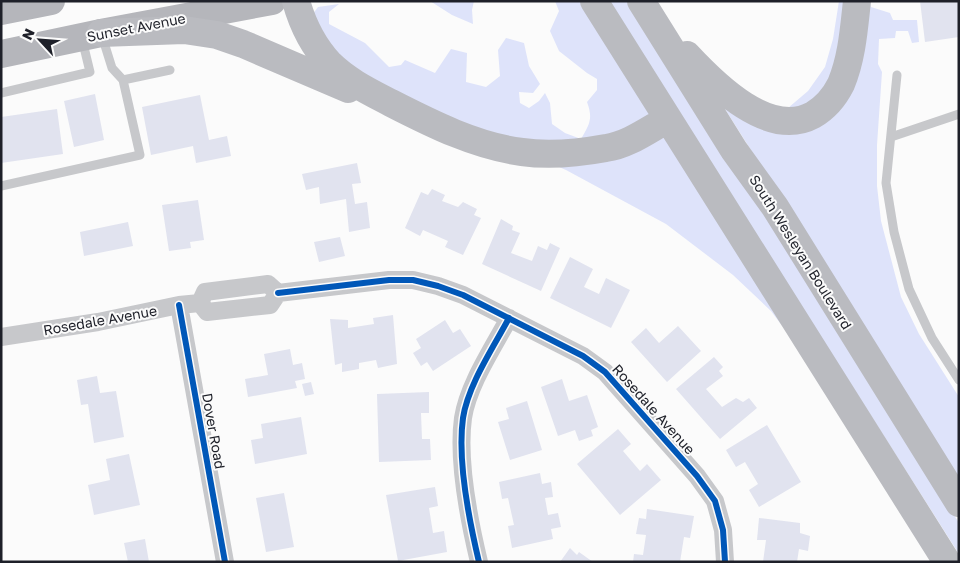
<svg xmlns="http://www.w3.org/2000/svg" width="960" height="563" font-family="'Golos Text',sans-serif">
<rect width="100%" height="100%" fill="#fbfbfb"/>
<!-- green -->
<path fill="#dee3fa" d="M430,1H474L472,10L473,24L452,15Z
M555,1H582L783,327L771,311L733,275L666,224L566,170L438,115L336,59L312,15L318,7L339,4L329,12V24L365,43L389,67L401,65L405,60L435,73L451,49L467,53L466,82L486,87L500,76L498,50L506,38L524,43L529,66L540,84L533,93L519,92L520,103L529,108L539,101L545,93L550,103L552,124L565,133L581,139C590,124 593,118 587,102L597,90V79L587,73L559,51L550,31L559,11Z
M607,1H632L959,523V554Z
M839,1H869L871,7L890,13L893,20H917L919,42L912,43L908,31H896L895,38L879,39L878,64L882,72L877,145V186L881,221L901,297L919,334L959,397V479L725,109L788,108L808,91L825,67L833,39Z"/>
<!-- building -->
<path fill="#e1e3ef" d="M920,1H959V37L925,42Z
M95,94L104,140L74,147L64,101Z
M200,95L209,140L227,136L231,156L196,163L193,146L151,155L142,107Z
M57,109L63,154L1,163V117Z
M357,163L361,183L352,184L355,204L367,202L370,228L349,232L346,199L320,204L319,187L306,190L302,174Z
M432,189L445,195L442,201L458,207L463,202L477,209L474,215L481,218L463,255L445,247L448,241L423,230L420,236L405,228L421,192L428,195Z
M198,200L204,240L190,242L191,248L169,251L162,205Z
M501,219L513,226L512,230L520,233L511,253L532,261L538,246L547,250L550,243L560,248L541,291L482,264Z
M128,222L133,246L84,256L80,232Z
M340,237L345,256L319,262L314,242Z
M570,257L593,269L584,287L599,294L606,278L630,290L611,328L550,298Z
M393,315L397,364L378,368L376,360L359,363V369L342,372V363L335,365L330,319L348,320V328L374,324L373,318Z
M445,320L453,333L460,329L471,346L433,371L427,362L421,366L413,353L421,348L416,339Z
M678,326L701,351L667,382L631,342L646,328L659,343Z
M290,349L293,365L302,363L305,379L295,381L297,388L248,397L245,379L268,375L264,354Z
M714,357L723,367L719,371L723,376L706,389L722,407L736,398L743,402L749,398L757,408L720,439L676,389Z
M97,376L100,393L116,391L124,437L94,443L88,404L81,405L77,380Z
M562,379L569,401L587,395L598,427L591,430L593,436L579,441L575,430L558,436L541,387Z
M311,382L314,394L305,396L302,384Z
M429,392V413H421L422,439H430L431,460L379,462L377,394Z
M527,401L542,450L510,460L498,422L509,419L506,408Z
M301,417L307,454L255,464L251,440L263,438L261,424Z
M767,425L801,482L759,507L749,490L758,484L745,462L736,467L726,450Z
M618,429L631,444L623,451L640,471L647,464L661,480L620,515L577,464Z
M129,454L140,505L94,515L88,485L110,480L106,459Z
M540,473L542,484L551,482L553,497L545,498L548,515L558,513L561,527L551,529L553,539L512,548L508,526L514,525L508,498L502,499L499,482Z
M435,487L438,506L429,508L433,533L444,531L447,552L398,561L386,495Z
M284,493L294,547L266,552L256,498Z
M647,509L694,516L690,538L684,537L680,562H633L634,554L643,555L646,535L636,534L639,518L646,519Z
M759,518L800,523V533L810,536L808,551L799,549L797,562H763L766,540H757Z
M145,539L149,562H128L124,543Z
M570,548L577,555L579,552L593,562H560Z"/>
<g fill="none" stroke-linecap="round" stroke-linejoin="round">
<!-- lane -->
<path stroke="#c7c8cb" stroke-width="9" d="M897,75L886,183L894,232L909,289L932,338L959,380
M123,80L170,70
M1,93L90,72L82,39
M891,137L959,114
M1,186L140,155L123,80L112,68L102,36"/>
<!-- street -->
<path stroke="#c7c8cb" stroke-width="18" d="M278,293L389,280H413L438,286L463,295L583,356L605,372L697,476L715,501L723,530L725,562
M200,303L205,292L268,284L278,293
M200,303L207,312L270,305L278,293
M179,305L225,562
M1,337L98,322L179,305L200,303
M479,562C469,520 457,461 463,418C468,385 493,348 509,318"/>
<!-- primary -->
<path stroke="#b5b6bb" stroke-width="28" d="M1,11L51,1
M1,54L101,33L272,1"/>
<!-- highway -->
<path stroke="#babbc0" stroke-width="28" d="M296,1C303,26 313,46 330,64C347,81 370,92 391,103C432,124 476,146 522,152C549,156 579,153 606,148C628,145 648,130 668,119
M594,1L947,562
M641,1L734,150L775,207L959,503
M101,33L184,30L217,35L243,44L348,89
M687,55C715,85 769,139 813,115C825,108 835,96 841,84C852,58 854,28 857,1"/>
<defs>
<path id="cycleway" d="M278,293L389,280H413L438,286L463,295L583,356L605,372L697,476L715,501L723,530L725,562
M179,305L225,562
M479,562C469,520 457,461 463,418C468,385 493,348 509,318"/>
</defs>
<!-- cycleway casing -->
<use href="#cycleway" stroke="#fbfbfb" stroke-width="9"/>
<!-- cycleway -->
<use href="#cycleway" stroke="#0057b8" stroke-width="6"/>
</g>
<g text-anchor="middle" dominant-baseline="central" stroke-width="4" stroke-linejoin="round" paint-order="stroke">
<!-- street labels -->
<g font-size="14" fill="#1e2029" stroke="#fbfbfb">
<text transform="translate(136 27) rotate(-11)">Sunset Avenue</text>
<text transform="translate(801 252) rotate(58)">South Wesleyan Boulevard</text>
<text transform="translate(100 320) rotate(-10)">Rosedale Avenue</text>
<text transform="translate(654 409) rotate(48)">Rosedale Avenue</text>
<text transform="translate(214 431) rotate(80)">Dover Road</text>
</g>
</g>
<!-- border -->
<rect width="960" height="563" fill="none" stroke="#1e2029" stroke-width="5"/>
<!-- north arrow -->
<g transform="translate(40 40) rotate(296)" stroke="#fbfbfb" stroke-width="4" paint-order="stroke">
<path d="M0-4L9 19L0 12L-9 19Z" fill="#1e2029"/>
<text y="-8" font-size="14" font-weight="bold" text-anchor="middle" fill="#1e2029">N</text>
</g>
</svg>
